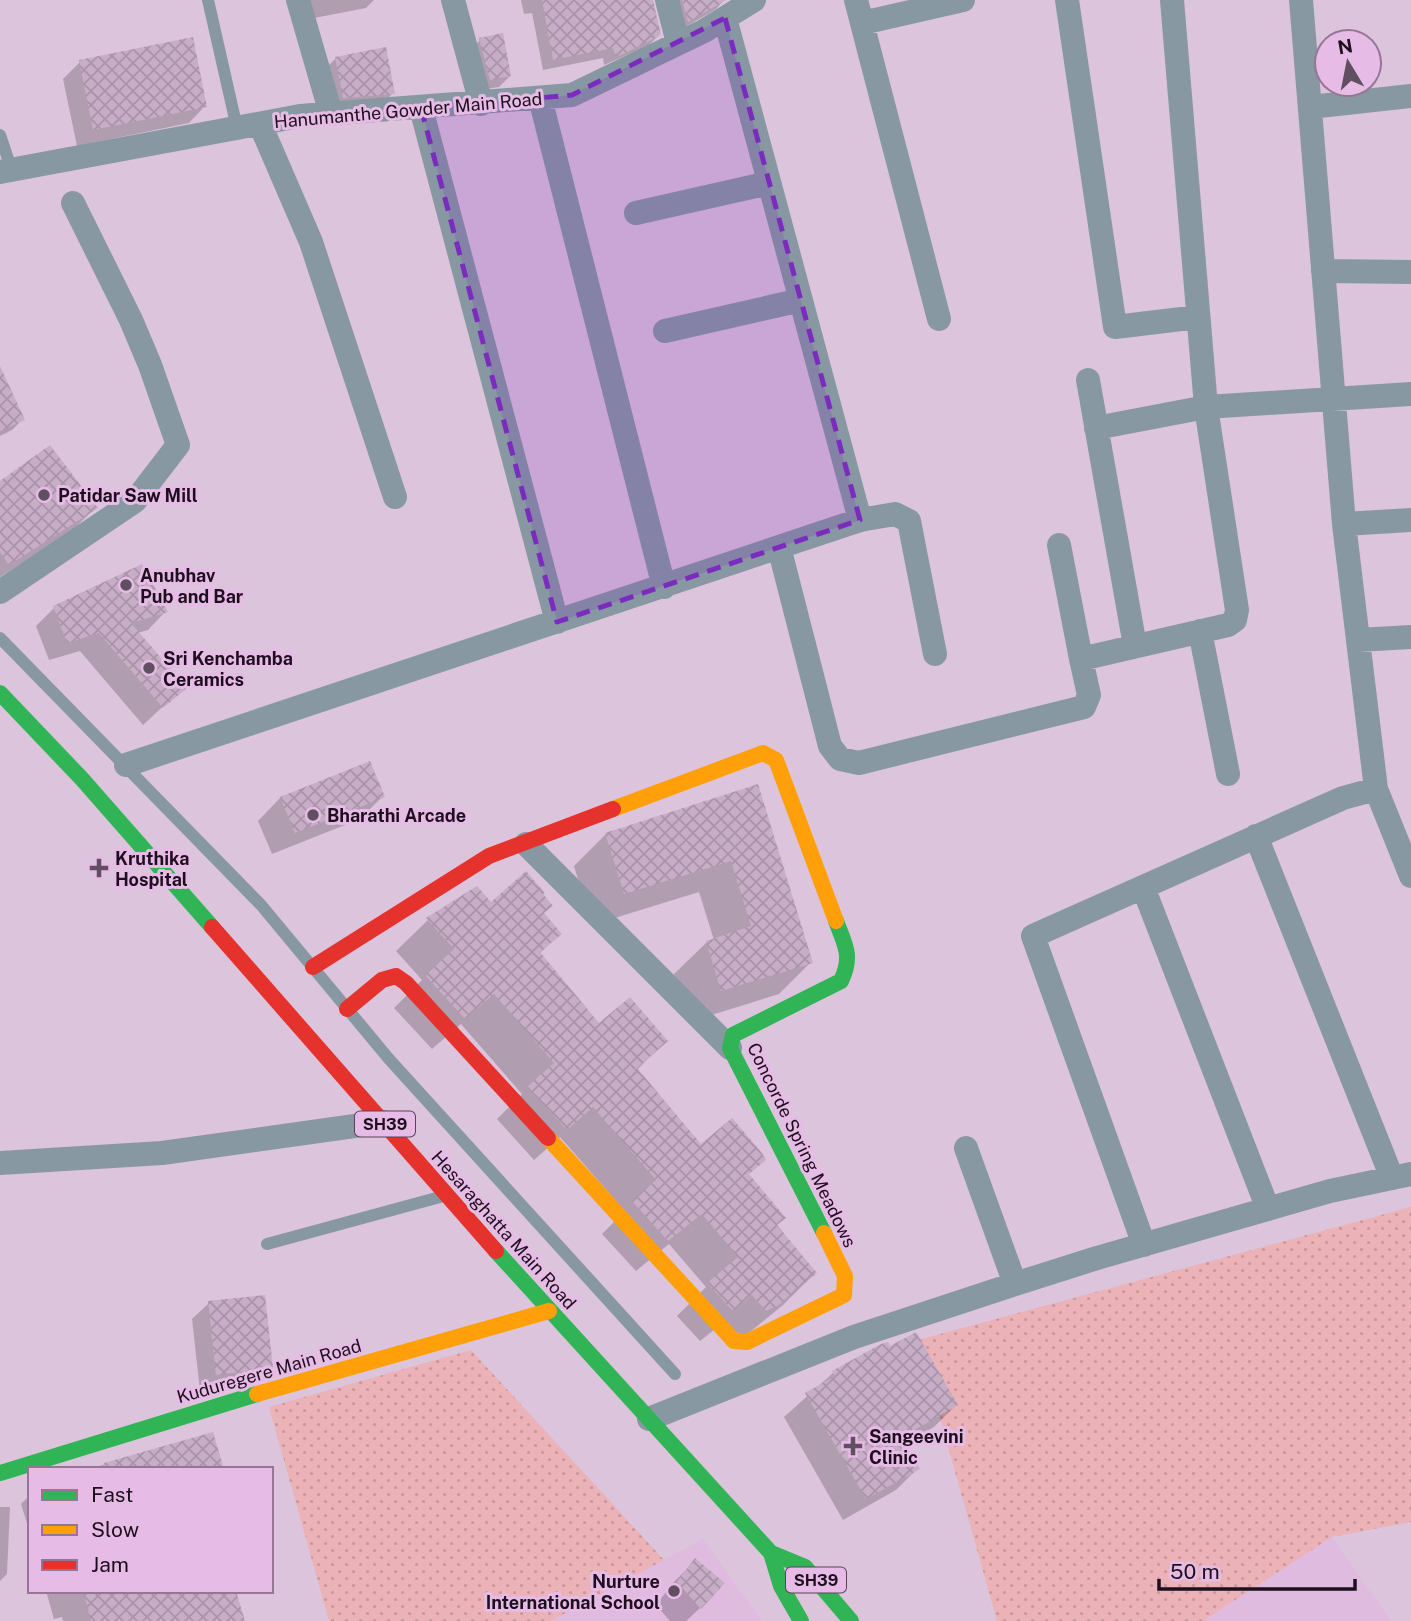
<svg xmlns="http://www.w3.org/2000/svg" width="1411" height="1621" font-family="'Public Sans',sans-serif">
<defs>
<pattern id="grass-dots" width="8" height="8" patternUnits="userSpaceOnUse" patternTransform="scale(1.75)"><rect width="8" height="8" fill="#ebb2b7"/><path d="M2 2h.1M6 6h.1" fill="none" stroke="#c9989d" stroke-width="1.8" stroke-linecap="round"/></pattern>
<pattern id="building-cross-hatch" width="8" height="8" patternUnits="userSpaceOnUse" patternTransform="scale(1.75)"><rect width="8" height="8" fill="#c7aec6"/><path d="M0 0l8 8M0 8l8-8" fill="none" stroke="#aa94aa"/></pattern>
</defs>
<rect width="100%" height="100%" fill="#dcc5dc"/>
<!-- built -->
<path fill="#dfbbdf" d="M1332,1537L1391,1621H1203Z
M703,1539L762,1621H551Z"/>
<!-- grass -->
<path fill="url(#grass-dots)" d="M1411,1207V1522L1332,1537L1203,1621H997L918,1340Z
M471,1350L664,1560L551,1621H329L269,1407Z"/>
<!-- shadow -->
<path fill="#0003" d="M305,0H374L366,8L309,19Z
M521,0H651L659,35L648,46L604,65L603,58L543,70L532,13L524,14Z
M666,0H724L716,9L677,32Z
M480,40L510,76L499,87L479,90L469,51Z
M336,58L393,93L382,104L332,108L325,69Z
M80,62L205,106L189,123L77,146L63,79Z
M0,370L23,419L12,430L0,436Z
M0,483L95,508L73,530L0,577Z
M54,608L166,611L148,630L137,633L184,687L143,725L80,651L49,660L36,626Z
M369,763L383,796L360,819L272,854L258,821L280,798Z
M757,786L811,962L779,994L689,1022L674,974L707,942L714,940L699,892L592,925L574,866L606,834Z
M491,905L542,914L560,934L539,954L599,1025L665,1041L637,1070L701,1146L763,1160L748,1175L775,1226L815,1273L783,1305L745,1336L720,1325L700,1341L677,1316L706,1287L669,1244L636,1271L602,1234L625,1211L560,1137L534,1160L497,1119L522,1094L461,1024L432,1049L394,1008L422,980L396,951L428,920Z
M209,1303L271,1368L254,1384L200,1391L192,1319Z
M833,1373L956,1405L934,1427L904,1444L918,1468L896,1490L843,1520L784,1417Z
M212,1434L222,1469H89Z
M30,1495V1533L21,1504Z
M0,1507H10L7,1574L0,1581Z
M695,1561L700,1608L686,1621H670L656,1605L673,1583Z
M46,1591H235L243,1621H63L62,1617L54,1619Z"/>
<!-- building -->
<path fill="url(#building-cross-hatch)" d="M542,0H653L661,35L621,55L615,56L613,48L553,60Z
M682,0H726L688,22Z
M503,33L511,76L490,80L479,38Z
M193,37L207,107L93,130L79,60Z
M386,47L395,94L343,98L335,57Z
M0,366L25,420L0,431Z
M50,445L98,508L9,565L0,552V481Z
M142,564L168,612L131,623L187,688L163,708L99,633L67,643L53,606Z
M370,761L385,797L295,833L280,797Z
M758,784L813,963L721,991L706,941L751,926L731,861L624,894L605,833Z
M526,871L545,893L543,894L553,906L544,913L562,934L540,952L599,1023L630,997L668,1041L637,1068L701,1144L732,1118L762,1153L766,1160L749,1174L786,1218L777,1225L817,1273L779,1305L766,1311L752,1295L733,1311L707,1283L738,1257L702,1214L668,1241L632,1201L656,1180L593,1107L567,1130L527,1087L554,1063L494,994L465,1019L425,975L454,949L426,918L477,886L491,902Z
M265,1295L273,1368L216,1375L208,1301Z
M916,1332L958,1405L902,1437L920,1469L866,1499L805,1393L835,1376L832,1371L881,1344L888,1342L890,1346Z
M213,1432L224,1469H104V1463Z
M695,1558L725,1583L701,1609L677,1582Z
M83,1591H236L245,1621H91Z"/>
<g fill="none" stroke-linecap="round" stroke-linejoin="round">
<!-- lane -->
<path stroke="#8898a2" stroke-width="12" d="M208,0L237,128
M0,135L12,171
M0,638L261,905L389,1059L675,1374
M267,1244L440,1197"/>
<!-- street -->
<path stroke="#8898a2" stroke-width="24" d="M298,0L331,114
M453,0L481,104
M667,0L678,43
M856,0L939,319
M1067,0L1115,327L1198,317
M1172,0L1206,407L1411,394
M1301,0L1344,524
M725,18L860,520
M862,23L963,0
M540,98L664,587
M1310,107L1411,96
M421,108L557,622
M260,124L311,242L395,497
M0,172L300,116L572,95L704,31L754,0
M636,213L769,183
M1323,271L1411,272
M665,331L801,300
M1088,380L1135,646
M1411,520L1344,524L1376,789L1411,876
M1059,545L1081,659
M779,547L830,746L840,759L859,763L1084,707L1089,695L1081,659L1228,625L1235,620L1237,610L1206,407L1096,428
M0,592L135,501L178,445L150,365L131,320L73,203
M1200,631L1228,774
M1358,640L1411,637
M126,765L860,520L895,514L909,521L935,654
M1256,836L1392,1178
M526,844L730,1048
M1143,887L1268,1209
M966,1148L1015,1284
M0,1163L162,1153L383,1122
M1144,1245L1033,936L1343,798L1376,789
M649,1419L854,1337L1015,1284L1097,1258L1330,1191L1411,1174"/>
<!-- fast -->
<path stroke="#30b455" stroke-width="16" d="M0,693L82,779L212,927
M824,1233L730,1048L733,1035L841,981C853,956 845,945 836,921
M496,1251L771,1553L805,1567L851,1621
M0,1473L257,1394
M771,1553L781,1586L801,1621"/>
<!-- slow -->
<path stroke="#ff9f0a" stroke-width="16" d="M613,809L763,753L776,760L836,921
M548,1138L734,1341L747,1342L844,1295L845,1276L824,1233
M257,1394L549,1311"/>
<!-- jam -->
<path stroke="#e5322d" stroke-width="16" d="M212,927L496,1251
M313,967L489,856L613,809
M347,1009L382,980L396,976L406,983L548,1138"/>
</g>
<!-- marked area -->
<path fill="#7b2cbf" fill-opacity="0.2" stroke="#7b2cbf" stroke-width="5" stroke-dasharray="14 9" stroke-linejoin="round" d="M725,18L860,520L557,622L421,108L572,95Z"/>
<!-- markers -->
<g fill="#604f60" stroke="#e6bbe5" stroke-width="2.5">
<circle cx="44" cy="495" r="7"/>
<circle cx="126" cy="585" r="7"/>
<circle cx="149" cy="668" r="7"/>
<circle cx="313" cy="815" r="7"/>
<path d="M95.5 857.5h7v7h7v7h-7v7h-7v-7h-7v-7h7z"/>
<path d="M849.5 1435.5h7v7h7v7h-7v7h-7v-7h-7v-7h7z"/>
<circle cx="674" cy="1591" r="7"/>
</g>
<g text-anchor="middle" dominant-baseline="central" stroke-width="6" stroke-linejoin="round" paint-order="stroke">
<!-- shield labels -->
<g fill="#e6bbe5" stroke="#5a435a" stroke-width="2">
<rect x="355" y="1111.5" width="60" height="25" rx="5"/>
<rect x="786" y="1567.5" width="60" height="25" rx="5"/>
</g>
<g font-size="16" font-weight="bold" fill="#1e0f1e">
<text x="385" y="1124">SH39</text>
<text x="816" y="1580">SH39</text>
</g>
<!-- street labels -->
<g font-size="18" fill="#1e0f1e" stroke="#e6bbe5">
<text transform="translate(408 110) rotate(-5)">Hanumanthe Gowder Main Road</text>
<text transform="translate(802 1145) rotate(64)">Concorde Spring Meadows</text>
<text transform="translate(504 1230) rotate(48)">Hesaraghatta Main Road</text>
<text transform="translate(269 1371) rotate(-16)">Kuduregere Main Road</text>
</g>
<!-- poi labels -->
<g font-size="18" font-weight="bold" fill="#1e0f1e" stroke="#e6bbe5" text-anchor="start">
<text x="58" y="495">Patidar Saw Mill</text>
<text x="140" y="575">Anubhav<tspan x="140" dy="21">Pub and Bar</tspan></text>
<text x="163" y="658">Sri Kenchamba<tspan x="163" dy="21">Ceramics</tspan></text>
<text x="327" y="815">Bharathi Arcade</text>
<text x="115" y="858">Kruthika<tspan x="115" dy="21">Hospital</tspan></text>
<text x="869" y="1436">Sangeevini<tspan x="869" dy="21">Clinic</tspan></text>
<text x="660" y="1581" text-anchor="end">Nurture<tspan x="660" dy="21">International School</tspan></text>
</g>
</g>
<!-- legend -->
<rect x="28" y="1467" width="245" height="126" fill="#e6bbe5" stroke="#967695" stroke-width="2"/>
<rect x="42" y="1490" width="35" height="10" fill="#30b455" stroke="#967695" stroke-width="2"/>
<text x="91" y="1502" font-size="21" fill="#1e0f1e">Fast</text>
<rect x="42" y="1525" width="35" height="10" fill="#ff9f0a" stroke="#967695" stroke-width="2"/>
<text x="91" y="1537" font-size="21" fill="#1e0f1e">Slow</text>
<rect x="42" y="1560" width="35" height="10" fill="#e5322d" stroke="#967695" stroke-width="2"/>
<text x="91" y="1572" font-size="21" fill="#1e0f1e">Jam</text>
<!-- north arrow -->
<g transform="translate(1348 63) rotate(350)"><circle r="33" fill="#e6bbe5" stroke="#967695" stroke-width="2"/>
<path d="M0-5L12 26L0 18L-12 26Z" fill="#604f60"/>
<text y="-10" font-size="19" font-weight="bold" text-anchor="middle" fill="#1e0f1e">N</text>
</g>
<!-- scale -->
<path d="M1159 1579v10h196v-10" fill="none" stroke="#1e0f1e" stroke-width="3.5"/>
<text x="1170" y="1579" font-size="21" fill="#1e0f1e" stroke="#e6bbe5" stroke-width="5" paint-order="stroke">50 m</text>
</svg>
